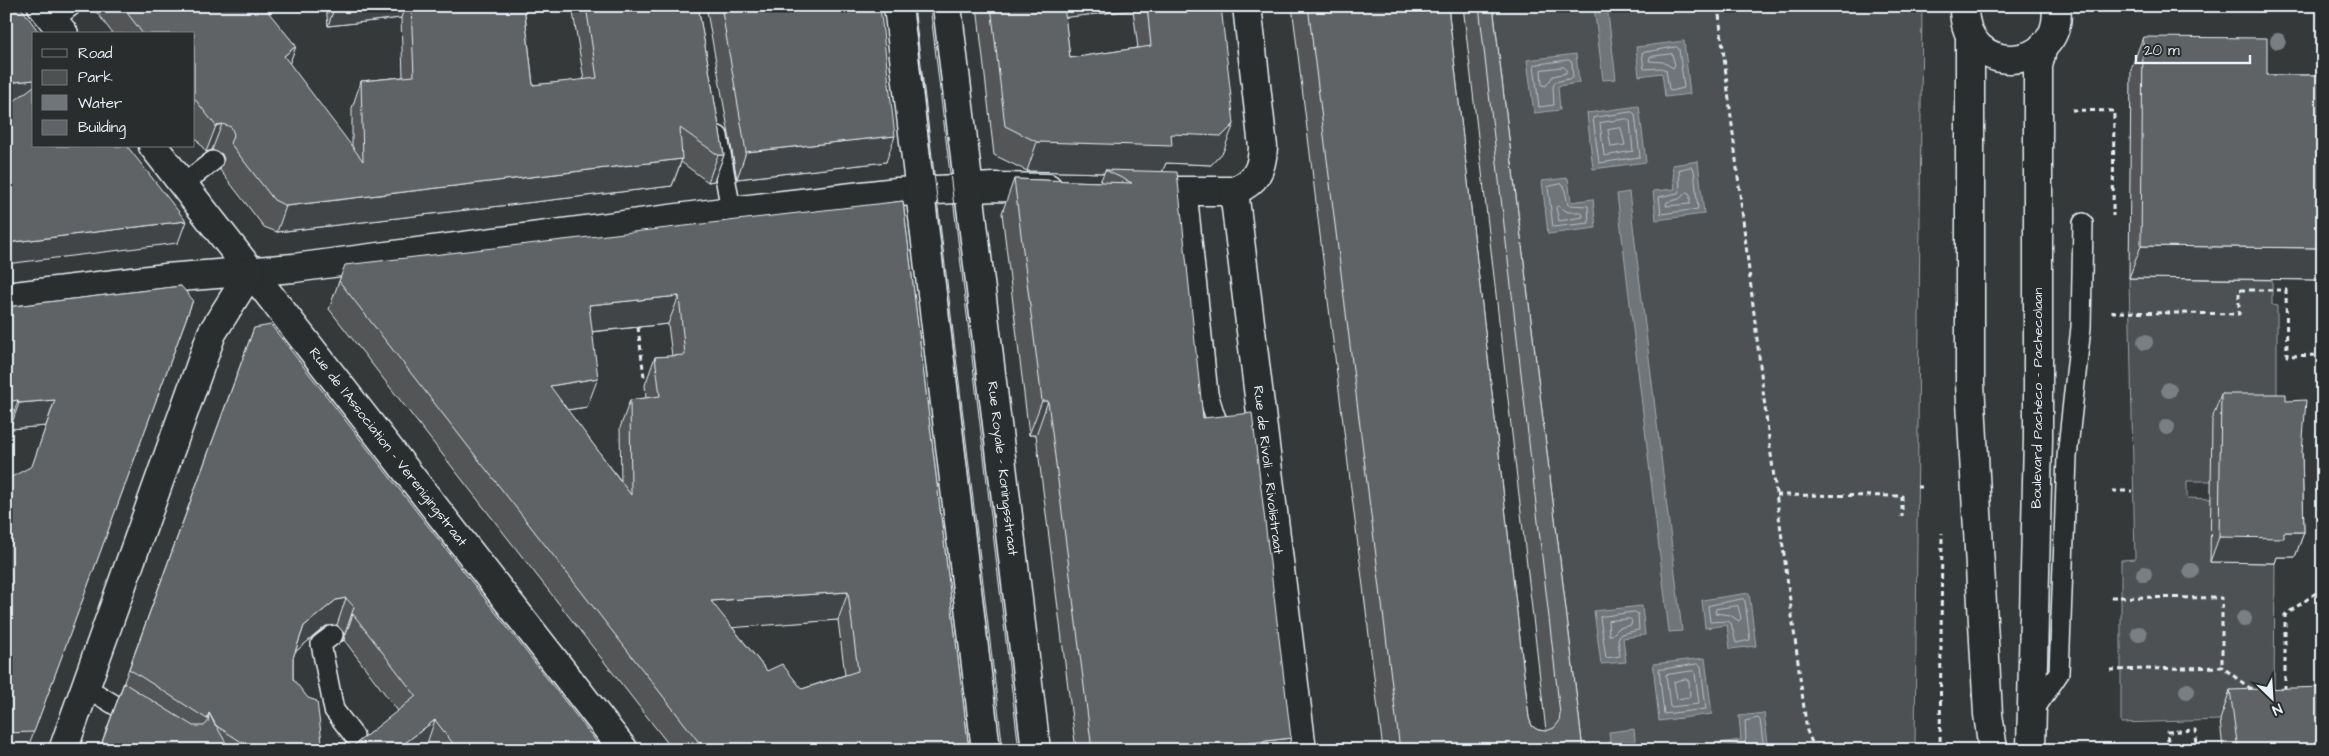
<svg xmlns="http://www.w3.org/2000/svg" width="2329" height="756" font-family="'Architects Daughter',sans-serif">
<rect width="100%" height="100%" fill="#35393a"/>
<filter id="ink" filterUnits="userSpaceOnUse"><feTurbulence type="fractalNoise" baseFrequency=".02" numOctaves="2"/><feDisplacementMap in="SourceGraphic" scale="10" xChannelSelector="R" yChannelSelector="G"/><feConvolveMatrix kernelMatrix="1 2 1 2 8 2 1 2 1" color-interpolation-filters="sRGB"/></filter>
<g filter="url(#ink)">
<!-- green -->
<path fill="#4d5152" stroke="#9aa1a5" d="M1477,6H1922L1915,750H1567Z
M2129,278L2272,280V305L2277,306V419L2212,481H2187V498L2212,499L2275,563L2274,698L2220,720L2121,723V560L2135,559Z"/>
<!-- water -->
<path fill="#707579" stroke="#a0a7ac" d="M1594,6H1607L1616,79L1603,80Z
M1684,41L1690,94L1665,97L1662,73L1639,76L1636,47Z
M1576,54L1579,83L1558,86L1560,110L1534,113L1527,60Z
M1639,106L1646,162L1593,169L1587,113Z
M1698,161L1704,214L1656,220L1653,191L1675,189L1672,165Z
M1568,178L1571,202L1593,199L1596,228L1548,234L1542,181Z
M1629,192L1682,631L1669,632L1617,194Z
M1749,593L1756,646L1730,649L1727,625L1705,628L1702,600Z
M1642,606L1645,635L1623,638L1626,662L1601,664L1594,611Z
M1705,658L1712,714L1659,721L1653,664Z
M1764,713L1769,750H1720L1719,743L1741,740L1739,716Z
M1634,729L1636,750H1611L1609,732Z"/>
<g fill="none" stroke-linecap="round" stroke-linejoin="round">
<!-- shore -->
<path stroke="#b8bfc5" stroke-width="1" d="M1677,47L1679,49L1684,88L1671,91L1669,89L1666,70L1661,68L1644,69L1642,53Z
M1672,54L1675,65L1673,68L1663,62L1649,61L1650,57Z
M1569,60L1572,62L1573,78L1555,82L1553,87L1554,105L1539,107L1534,65Z
M1564,67L1566,69V73L1553,76L1546,86L1542,85L1541,70Z
M1632,112L1635,114L1640,157L1599,163L1593,118Z
M1627,119L1630,121L1633,151L1604,156L1600,123Z
M1621,128L1625,145L1611,147L1608,130Z
M1691,167L1694,170L1698,209L1661,214L1659,197L1678,193L1680,188L1679,170Z
M1561,184L1564,186L1568,205L1588,206L1589,223L1553,227L1548,187Z
M1687,192L1690,194V204L1666,206L1667,202L1679,199Z
M1558,206L1568,212H1582L1583,217L1559,221L1556,208Z
M1743,599L1745,601L1750,640L1736,643L1731,623L1726,621L1710,622L1708,606Z
M1738,606L1741,618L1739,621L1730,615L1715,613L1716,609Z
M1635,612L1638,614L1639,630L1621,634L1618,639L1620,656L1606,658L1600,617Z
M1630,619L1632,621L1631,625L1619,628L1612,635H1609L1608,621Z
M1698,664L1701,666L1706,709L1664,714L1659,670Z
M1693,671L1695,673L1699,704L1670,707L1666,675Z
M1686,679L1689,681L1690,697L1677,699L1674,682Z
M1725,750L1727,747L1744,744L1746,739L1745,721L1758,718L1760,720L1764,750"/>
<defs>
<path id="lane" d="M53,20L71,6
M718,136L731,211
M183,184L213,161
M1187,192L1208,394L1215,416L1225,437
M333,635L321,644L334,710L354,736
M84,686L136,718
M2032,713L2059,673L2067,457L2081,327L2083,223"/>
<g id="street">
<path d="M42,6L64,34"/>
<path id="s1" d="M153,146L624,750"/>
<path d="M1141,191H1234C1256,182 1262,170 1263,147L1247,6"/>
<path id="s2" d="M1234,191L1302,750"/>
<path d="M6,297L166,278L294,268L731,211L897,192L995,187L1048,188"/>
<path d="M63,750L212,333L251,271"/>
</g>
<g id="secondary">
<path d="M898,6L986,750"/>
<path id="s3" d="M947,6L1036,750"/>
<path d="M1964,6C1963,82 2066,71 2056,6"/>
<path d="M1970,37V383L1988,714L1993,750"/>
<path id="s4" d="M2031,750L2038,438V66L2043,46"/>
</g>
</defs>
<!-- lane casing -->
<use href="#lane" stroke="#e8f1f8" stroke-width="22"/>
<!-- street casing -->
<use href="#street" stroke="#e8f1f8" stroke-width="31"/>
<!-- secondary casing -->
<use href="#secondary" stroke="#e8f1f8" stroke-width="31"/>
<!-- path -->
<path stroke="#e8f1f8" stroke-width="3" stroke-dasharray="5 4" stroke-linecap="butt" d="M1718,6L1766,416L1807,731L1815,750
M2072,110L2114,111L2113,216
M2113,310V312L2239,314V290H2286L2287,356L2323,355
M638,327L644,377
M1917,487H1925
M2112,491H2132
M1776,495L1902,496V517
M2111,597L2222,598V667
M2110,670L2222,667L2255,692
M2285,690V615L2323,588
M1940,750L1942,533
M2169,750L2167,732L2195,730L2198,750"/>
<!-- lane -->
<use href="#lane" stroke="#2a2d2e" stroke-width="19"/>
<!-- street -->
<use href="#street" stroke="#2a2d2e" stroke-width="28"/>
<!-- secondary -->
<use href="#secondary" stroke="#2a2d2e" stroke-width="28"/>
<!-- tram -->
<path stroke="#e8f1f8" stroke-width="1" d="M914,6L1003,750
M930,6L1019,750"/>
</g>
<!-- trees -->
<g fill="#7a7f83">
<circle cx="2278" cy="41" r="8"/>
<circle cx="2145" cy="342" r="8"/>
<circle cx="2169" cy="390" r="8"/>
<circle cx="2167" cy="427" r="8"/>
<circle cx="2191" cy="571" r="8"/>
<circle cx="2144" cy="574" r="8"/>
<circle cx="2244" cy="619" r="8"/>
<circle cx="2139" cy="634" r="8"/>
<circle cx="2187" cy="691" r="8"/>
</g>
<!-- wall -->
<path fill="#525557" stroke="#e8f1f8" fill-rule="evenodd" d="M92,6H272L269,14L296,46L289,64L352,148V108L361,81L403,77L401,18L328,26L326,6H524L533,85L584,80L572,6H698L724,155L714,181L708,182L681,162L672,186L277,232L264,227L220,170L224,159L222,154L212,150L206,152L194,136V34H113Z
M706,6H880L886,162L737,179Z
M977,6H1221L1223,152L1211,165L1166,163L1162,172L1203,418L1287,750H1076L1036,435H1029L1002,213L1014,179L1100,182L1104,173L1027,171L994,155ZM1133,10L1138,48L1070,58L1065,17Z
M1292,6H1448L1529,718L1532,726L1538,730L1546,731L1463,6H1493L1583,750H1383Z
M2143,37L2267,75H2323V280L2129,278L2131,69Z
M903,201L969,750H673L329,309L339,281ZM668,324L672,356L655,357L645,385L646,398L630,400L620,428L621,481L567,410L587,407L592,332ZM838,620L845,675L802,689L767,671L732,627Z
M181,286L32,467L46,426L10,429L6,307Z
M254,328L603,750H428L426,746L421,750H348L398,711L344,640L342,642L344,633L337,625L326,626L295,652L293,658V679L323,750H99Z
M2221,394L2286,401L2302,452L2304,532L2295,557H2277L2275,563L2210,562L2212,419Z
M2230,690L2323,750H2223L2220,720Z"/>
<!-- shaded-wall -->
<path fill="#424547" stroke="#e8f1f8" d="M335,6H405L401,18L328,26Z
M1056,6H1135L1133,10L1051,19Z
M272,7L262,34L265,8Z
M296,46L286,73L284,56Z
M34,80V101L6,104V83Z
M222,124L212,150L206,152L216,126Z
M1234,124L1223,152L1211,165L1166,163L1161,175L1105,170L1104,173L1027,171L1037,142L1171,134Z
M895,136L886,162L737,179L746,152Z
M718,155H724L714,181L708,182Z
M682,159L672,186L277,232L286,206Z
M186,221L178,243L6,264V243Z
M2141,246L2323,248V280L2129,278Z
M679,296L668,324L578,333L589,305Z
M193,300L27,750H6V733Z
M598,378L587,407L539,414L550,386Z
M18,400L9,426H6V402Z
M55,400L46,426L10,429L19,403Z
M1042,401H1048L1036,435H1029Z
M2284,532H2304L2295,557H2277L2275,563L2210,562L2219,537Z
M848,592L838,620L701,630L711,601Z
M346,598L337,625L326,626L295,652L304,626L336,600Z
M353,614L344,640L342,642L351,616Z
M435,720L426,746L421,750H396Z
M1291,738L1287,750H1217L1218,747Z"/>
<!-- building -->
<path fill="#5f6365" stroke="#e8f1f8" fill-rule="evenodd" d="M6,6H20L40,34H34V80L6,83Z
M122,6H272V7L265,8L296,46L284,56L363,161L361,81L414,76L411,6H524L533,85L597,78L586,6H698L724,155H718L680,128L682,159L286,206L274,200L230,143L234,134L231,127L222,124L216,126L194,98V34H143Z
M721,6H880L895,136L746,152Z
M991,6H1064L1070,58L1151,46L1147,6H1221L1234,124L1222,136L1171,134L1172,146L1037,142L1005,126Z
M1308,6H1448L1529,718L1532,726L1538,730L1546,731L1554,728L1559,722L1560,714L1479,6H1493L1583,750H1400Z
M2143,37L2267,38V75H2323V248L2141,246Z
M34,86V146H127L186,221L6,243V107Z
M1105,170L1177,172L1203,418L1252,413L1291,738L1218,747V750H1092L1048,401H1042L1014,179L1132,183Z
M903,201L969,750H705L339,281L345,265ZM679,296L685,355L655,357L660,396L630,400L631,495L550,386L598,378L589,305ZM848,592L858,671L802,689L782,664L767,671L711,601Z
M181,286L193,300L34,732L6,733V480L32,466L55,400L19,403L18,400L6,402V307Z
M271,325L603,750H458L435,720L396,750H348L416,696L353,614L351,616L354,607L346,598L336,600L304,626L293,658V679L308,698L317,701L323,750H254L215,725L209,713L207,719L129,669L254,328Z
M2221,394H2286V401L2306,400L2302,452L2304,532H2284V538L2219,537Z
M124,683L193,726H204L208,722L209,713L230,750H103L100,748Z
M2323,687V750H2238L2230,690Z"/>
</g>
<g text-anchor="middle" dominant-baseline="central" stroke-width="4.5" stroke-linejoin="round" paint-order="stroke">
<!-- street labels -->
<g font-size="14" fill="#e8f1f8" stroke="#2a2d2e">
<text stroke="none"><textPath href="#s4" startOffset="352">Boulevard Pachéco - Pachecolaan</textPath></text>
<text stroke="none"><textPath href="#s1" startOffset="382">Rue de l'Association - Verenigingstraat</textPath></text>
<text stroke="none"><textPath href="#s3" startOffset="466">Rue Royale - Koningsstraat</textPath></text>
<text stroke="none"><textPath href="#s2" startOffset="281">Rue de Rivoli - Rivolistraat</textPath></text>
</g>
</g>
<!-- margin -->
<rect width="2329" height="756" fill="none" stroke="#2a2d2e" stroke-width="25"/>
<rect x="12" y="12" width="2304" height="731" fill="none" stroke="#e8f1f8" stroke-width="2" filter="url(#ink)"/>
<!-- legend -->
<rect x="32" y="32" width="162" height="115" fill="#2a2d2e" stroke="#767b7f"/>
<rect x="42" y="49" width="25" height="8" fill="#2a2d2e" stroke="#767b7f"/>
<text x="78" y="58" font-size="15" fill="#e8f1f8">Road</text>
<rect x="42" y="70" width="25" height="15" fill="#4d5152" stroke="#767b7f"/>
<text x="78" y="82" font-size="15" fill="#e8f1f8">Park</text>
<rect x="42" y="95" width="25" height="15" fill="#707579" stroke="#767b7f"/>
<text x="78" y="108" font-size="15" fill="#e8f1f8">Water</text>
<rect x="42" y="120" width="25" height="15" fill="#5f6365" stroke="#767b7f"/>
<text x="78" y="132" font-size="15" fill="#e8f1f8">Building</text>
<!-- north arrow -->
<g transform="translate(2272 698) rotate(155)" stroke="#2a2d2e" stroke-width="4" paint-order="stroke">
<path d="M0-4L9 19L0 12L-9 19Z" fill="#e8f1f8"/>
<text y="-8" font-size="14" font-weight="bold" text-anchor="middle" fill="#e8f1f8">N</text>
</g>
<!-- scale -->
<path d="M2136 55v8h114v-8" fill="none" stroke="#e8f1f8" stroke-width="2.5"/>
<text x="2144" y="55" font-size="15" fill="#e8f1f8" stroke="#2a2d2e" stroke-width="4" paint-order="stroke">20 m</text>
</svg>
